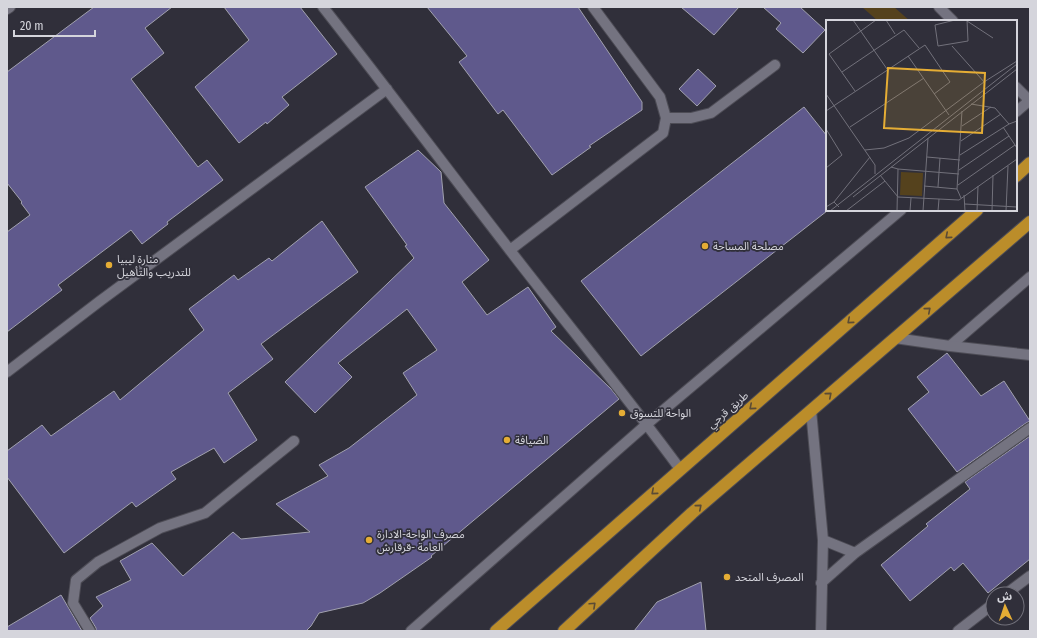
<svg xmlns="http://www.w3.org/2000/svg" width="1037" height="638" font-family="'Fira Sans Condensed','Noto Sans Arabic',sans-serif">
<rect width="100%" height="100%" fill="#302f3a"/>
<!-- green -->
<path fill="#55421d" d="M862,7H894L910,21H878Z"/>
<!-- building -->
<path fill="#5f598c" stroke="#a1a1ae" d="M94,7H172L145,28L164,53L131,79L198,167L207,160L223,180L167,222L168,224L142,244L131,230L58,285L62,290L7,332V232L30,215L21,203L22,202L7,183V72Z
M224,7H300L337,54L282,97L289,105L267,124L266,122L239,143L195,87L249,40Z
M427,7H578L642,102V110L589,146L591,147L552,175L503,110L498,114L459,62L467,56Z
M681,7H739L714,35Z
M763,7H800L825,30L803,53L776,29L781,23Z
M698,69L716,86L697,106L679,89Z
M804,107L827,136V211L641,356L581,281Z
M418,150L441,172L444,203L489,260L462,282L487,315L528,287L556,327L551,331L611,389L619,399L431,556L432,557L380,593L363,603L319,613L311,626L306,631H96V628L90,618L103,606L96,597L131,580L120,561L152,543L183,576L233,532L241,539L310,532L276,504L328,476L319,465L349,448L417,395L403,373L437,350L407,309L338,363L352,377L315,413L285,382L414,258L405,246L407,245L365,187Z
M322,221L358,272L261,344L273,359L228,393L257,440L224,463L214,448L171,472L176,479L136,507L132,502L64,553L7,477V451L42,425L51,436L114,391L120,400L204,330L189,309L234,275L238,280L269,258L272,261Z
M947,353L981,396L1004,381L1030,421L1026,423L957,472L908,409L929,392L917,377Z
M1030,436V559L988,593L963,563L954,571L951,567L910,601L881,565L928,526L926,524L970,489L965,482Z
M701,582L706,631H634L657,602Z
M61,595L82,631H7V627Z"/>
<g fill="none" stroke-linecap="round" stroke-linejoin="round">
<defs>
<path id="lane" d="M950,346L1030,277
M90,631L73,603L76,580L98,562L160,528L205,513L294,441"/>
<path id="street" d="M323,7C386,87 447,169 509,249C566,323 625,394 680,469
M939,7L953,21
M7,9L10,7
M1016,87L1030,101
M1016,112L1030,100
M666,118H691L711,113L775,65
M510,250L663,133L666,118L660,97L593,7
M895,338L950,346L1030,355
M7,372L100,301L387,89
M811,410L823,540L821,631
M823,540L855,553
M821,583L855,553L1030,428
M1006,594L1030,576
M411,631L647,424L901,210
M958,631L993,604"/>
<path id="highway" d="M1016,176L1030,163
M496,631L977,210
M564,631L692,513L1030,222"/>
</defs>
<!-- lane casing -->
<use href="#lane" stroke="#4d4c55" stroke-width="12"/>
<!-- street casing -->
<use href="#street" stroke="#4d4c55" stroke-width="12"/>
<!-- highway casing -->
<use href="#highway" stroke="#4d4c55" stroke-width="14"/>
<!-- lane -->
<use href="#lane" stroke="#747380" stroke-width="10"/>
<!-- street -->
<use href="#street" stroke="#747380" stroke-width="10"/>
<!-- highway -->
<use href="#highway" stroke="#bb8d2a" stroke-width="12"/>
</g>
<!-- one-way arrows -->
<defs><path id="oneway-chevron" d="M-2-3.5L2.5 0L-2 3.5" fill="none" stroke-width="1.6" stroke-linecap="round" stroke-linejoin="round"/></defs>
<g stroke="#5a4b35">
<use href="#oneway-chevron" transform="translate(948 236) rotate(139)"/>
<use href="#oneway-chevron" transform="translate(928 310) rotate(-41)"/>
<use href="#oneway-chevron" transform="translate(850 321) rotate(139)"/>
<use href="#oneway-chevron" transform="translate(829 395) rotate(-41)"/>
<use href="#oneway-chevron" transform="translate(752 407) rotate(139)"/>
<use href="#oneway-chevron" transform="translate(654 492) rotate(139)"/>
<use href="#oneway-chevron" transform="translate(699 507) rotate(-41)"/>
<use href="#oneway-chevron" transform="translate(593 605) rotate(-43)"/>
</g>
<!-- markers -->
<g fill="#e5ad35" stroke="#302f3a" stroke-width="1.5">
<circle cx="705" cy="246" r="4"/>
<circle cx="109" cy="265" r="4"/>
<circle cx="622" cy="413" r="4"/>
<circle cx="507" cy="440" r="4"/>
<circle cx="369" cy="540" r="4"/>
<circle cx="727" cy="577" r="4"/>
</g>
<g text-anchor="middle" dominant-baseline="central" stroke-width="3.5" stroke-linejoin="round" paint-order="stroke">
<!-- poi labels -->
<g font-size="11" fill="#d5d5dc" stroke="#302f3a" text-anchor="start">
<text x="713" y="246">مصلحة المساحة</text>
<text x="117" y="259">منارة ليبيا<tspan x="117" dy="13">للتدريب والتأهيل</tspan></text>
<text x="630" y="413">الواحة للتسوق</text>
<text x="515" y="440">الضيافة</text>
<text x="377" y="534">مصرف الواحة-الادارة<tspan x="377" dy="13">العامة -قرقارش</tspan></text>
<text x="735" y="577">المصرف المتحد</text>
</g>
<!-- street labels -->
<g font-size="11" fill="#d5d5dc" stroke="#302f3a">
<text transform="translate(728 410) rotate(-41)">طريق قرجي</text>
</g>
</g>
<!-- overview -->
<g transform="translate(826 20)">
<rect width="191" height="191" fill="#302f3a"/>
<path d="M75,152L97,153L96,176L74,175Z" fill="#55421d"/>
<path fill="none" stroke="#72717b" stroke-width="1" d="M27,0L61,49M60,0L69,14M129,0L109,5L112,26L142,21L141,0M141,1L167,18M126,26L159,63M82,36L123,95M16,52L78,10L93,28M29,71L3,34L50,0M0,74L49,145V154M145,84L169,88L183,104M0,91L99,25L124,62L108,74M136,106L165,87M24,107L98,58M177,107L191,128M0,109L16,135L0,148M135,121L175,94M39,130L58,128L83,118L158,62L191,41M134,135L183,104L191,101M101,137L134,140M65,147L72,149L71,191M72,149L133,154M133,150L183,116M54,155L72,177M132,165L189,125M98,166L131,169M112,167L114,138M138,175L139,191M27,177L191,49M72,177L133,180L191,139M135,178L131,169L136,91M8,182L44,137M139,184L191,187M0,187L8,182L13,187M4,191L191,44M20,191L59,161M84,191L85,178M97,191L102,118M112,191L113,179M151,191L152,166M166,191L167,155M180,191L182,146"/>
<path fill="#e5ad35" fill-opacity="0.15" stroke="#e5ad35" stroke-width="2" d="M62,48L159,53L156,113L58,108Z"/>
<rect width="191" height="191" fill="none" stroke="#d5d5dc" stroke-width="2"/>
</g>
<!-- border -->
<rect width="1037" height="638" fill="none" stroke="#d5d5dc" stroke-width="16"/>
<!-- north arrow -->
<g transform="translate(1005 606) rotate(357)"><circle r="19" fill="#302f3a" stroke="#72717b"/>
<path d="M0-3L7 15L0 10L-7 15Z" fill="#e5ad35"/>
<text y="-6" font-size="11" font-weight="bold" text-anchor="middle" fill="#d5d5dc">ش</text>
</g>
<!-- scale -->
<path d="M14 30v6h81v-6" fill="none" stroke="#d5d5dc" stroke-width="2"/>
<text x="20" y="30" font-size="12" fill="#d5d5dc" stroke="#302f3a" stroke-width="3" paint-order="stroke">20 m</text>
</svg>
